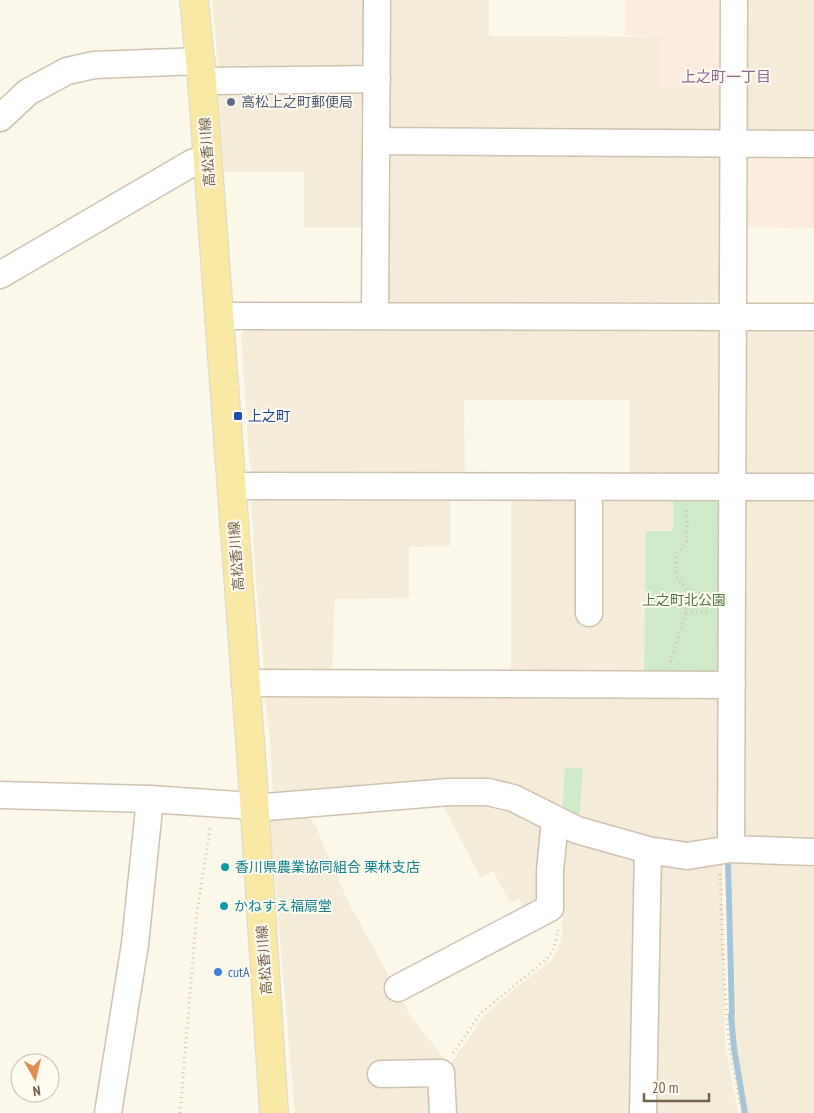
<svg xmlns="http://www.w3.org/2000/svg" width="814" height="1113" font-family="'PT Sans Narrow','Noto Sans JP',sans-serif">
<rect width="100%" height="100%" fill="#fcf8e9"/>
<!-- residential -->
<path fill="#f4ecd8" d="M212,0H369L368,75L219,77Z
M384,0H489V36L659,37L727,88V128L718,135L394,132L385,123Z
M744,0H814V134H752L743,127Z
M368,83L366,227H304V172H224L218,84Z
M392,151L718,153L728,160L725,295L718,301L392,302L384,293V160Z
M249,326L716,328L724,336L723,470L716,477H630V400H464L465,477L257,475L250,469L241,334Z
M750,329H814V478L749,477L741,469L742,337Z
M256,496L450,497V546L409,547V598L335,599L332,674H271L264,668L255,573L251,502Z
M511,497H673V531L646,532L644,675H511Z
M750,497H814V841L748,839L740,830V505Z
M274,690L714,694L723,701L722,836L715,843L677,849L634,839L534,802L273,798L270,739L265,699Z
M439,797L515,804L550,823L546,898L524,908L519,899L510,903L493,871L480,877Z
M304,810L315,825L348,901L411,1017L445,1059L430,1078L438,1113H295L269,814Z
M568,837L633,852L641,865L634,1113H450L449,1066L485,1015L522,983L551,961L558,949L562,935L564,867Z
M722,858L725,1043L738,1113H649L655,866L665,862Z
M731,860L814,866V1113H746L735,1048L732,1016H736Z"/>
<!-- commercial -->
<path fill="#fcecdd" d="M625,0H726L727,88H659V37L625,35Z
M751,153H814V228L743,227L742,161Z"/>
<!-- green -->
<path fill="#cfeac7" d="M673,497H716L724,504L723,669L715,675H644L646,531H673Z
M565,767L583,769L579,824L562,817Z"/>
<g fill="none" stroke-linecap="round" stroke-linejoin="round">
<!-- stream -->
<path stroke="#a4c6d7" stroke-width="6" d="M728,861L732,1015H731L734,1048L745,1113"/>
<defs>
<path id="minor" d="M202,81L377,79
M0,118L28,92L67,71L94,65L201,61
M376,141L814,144
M0,275L192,163L207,158
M375,316L377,0
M219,321L231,316L814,317
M232,486L814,487
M589,487V613
M245,683L732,685
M0,795L150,799L266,807L449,792H488L513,798L577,830L648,850L687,856L731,849L814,852
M731,849L734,0
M398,988L550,908V871L555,820
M381,1074L441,1073L443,1113
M108,1113L135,944L150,799
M643,1113L648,850"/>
<path id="major" d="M194,0L202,81L252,768L274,1113"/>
</defs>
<!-- minor casing -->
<use href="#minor" stroke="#cec2af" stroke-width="29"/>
<!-- major casing -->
<use href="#major" stroke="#dbd6d1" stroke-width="30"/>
<!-- path -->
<path stroke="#d6c1a4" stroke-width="3" stroke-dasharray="1 4" stroke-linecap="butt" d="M686,612H710
M670,662L686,612V588L676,576V555L687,541V509
M720,874L724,976L729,1045L742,1113
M453,1053L481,1013L547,959L554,948L558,930
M180,1113L197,911L210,829L213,827"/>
<!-- minor -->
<use href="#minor" stroke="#fff" stroke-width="26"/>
<!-- major -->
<use href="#major" stroke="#f8e8a4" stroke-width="28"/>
</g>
<!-- markers -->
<circle fill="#5c6f8a" stroke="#fffbf0" stroke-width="2" cx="231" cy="102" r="5"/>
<rect fill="#1a4fb4" stroke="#fffbf0" stroke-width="2" x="233" y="411" width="10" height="10" rx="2.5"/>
<g fill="#0f9aa8" stroke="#fffbf0" stroke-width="2">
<circle cx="225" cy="867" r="5"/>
<circle cx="224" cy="906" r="5"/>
</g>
<circle fill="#3f7fe0" stroke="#fffbf0" stroke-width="2" cx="218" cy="972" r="5"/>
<g text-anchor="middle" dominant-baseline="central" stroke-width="4" stroke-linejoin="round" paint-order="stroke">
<!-- service labels -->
<g font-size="14" fill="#4e5e75" stroke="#fffbf0" text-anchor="start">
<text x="241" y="102">高松上之町郵便局</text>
</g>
<!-- street labels -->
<g font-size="14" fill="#76634d" stroke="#fffbf0">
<text transform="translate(207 152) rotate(-94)">高松香川線</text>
<text transform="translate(236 556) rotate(-94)">高松香川線</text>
<text transform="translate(264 960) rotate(-94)">高松香川線</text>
</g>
<!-- transit labels -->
<g font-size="14" fill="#164399" stroke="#fffbf0" text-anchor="start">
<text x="248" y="416">上之町</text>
</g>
<!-- park labels -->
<g font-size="14" fill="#4c7b45" stroke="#fffbf0">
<text x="684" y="600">上之町北公園</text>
</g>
<!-- culture labels -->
<g font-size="14" fill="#0d838f" stroke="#fffbf0" text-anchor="start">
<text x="235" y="867">香川県農業協同組合 栗林支店</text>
<text x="234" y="906">かねすえ福扇堂</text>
</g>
<!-- shop labels -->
<g font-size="14" fill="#366cbe" stroke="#fffbf0" text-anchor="start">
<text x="228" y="972">cutA</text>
</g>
<!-- neighbourhood labels -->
<g font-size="15" fill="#8c6592" stroke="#fffbf0">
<text x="726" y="76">上之町一丁目</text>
</g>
</g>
<!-- north arrow -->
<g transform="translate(35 1078) rotate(172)"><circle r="24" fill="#fffbf0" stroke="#c8beaf"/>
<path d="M0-4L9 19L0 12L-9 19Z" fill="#e28d52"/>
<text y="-8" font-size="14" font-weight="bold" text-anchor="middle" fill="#76634d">N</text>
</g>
<!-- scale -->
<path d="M644 1093v8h65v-8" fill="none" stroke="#76634d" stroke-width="2.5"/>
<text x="652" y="1093" font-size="15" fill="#76634d" stroke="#fffbf0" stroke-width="4" paint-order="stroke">20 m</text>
</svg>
